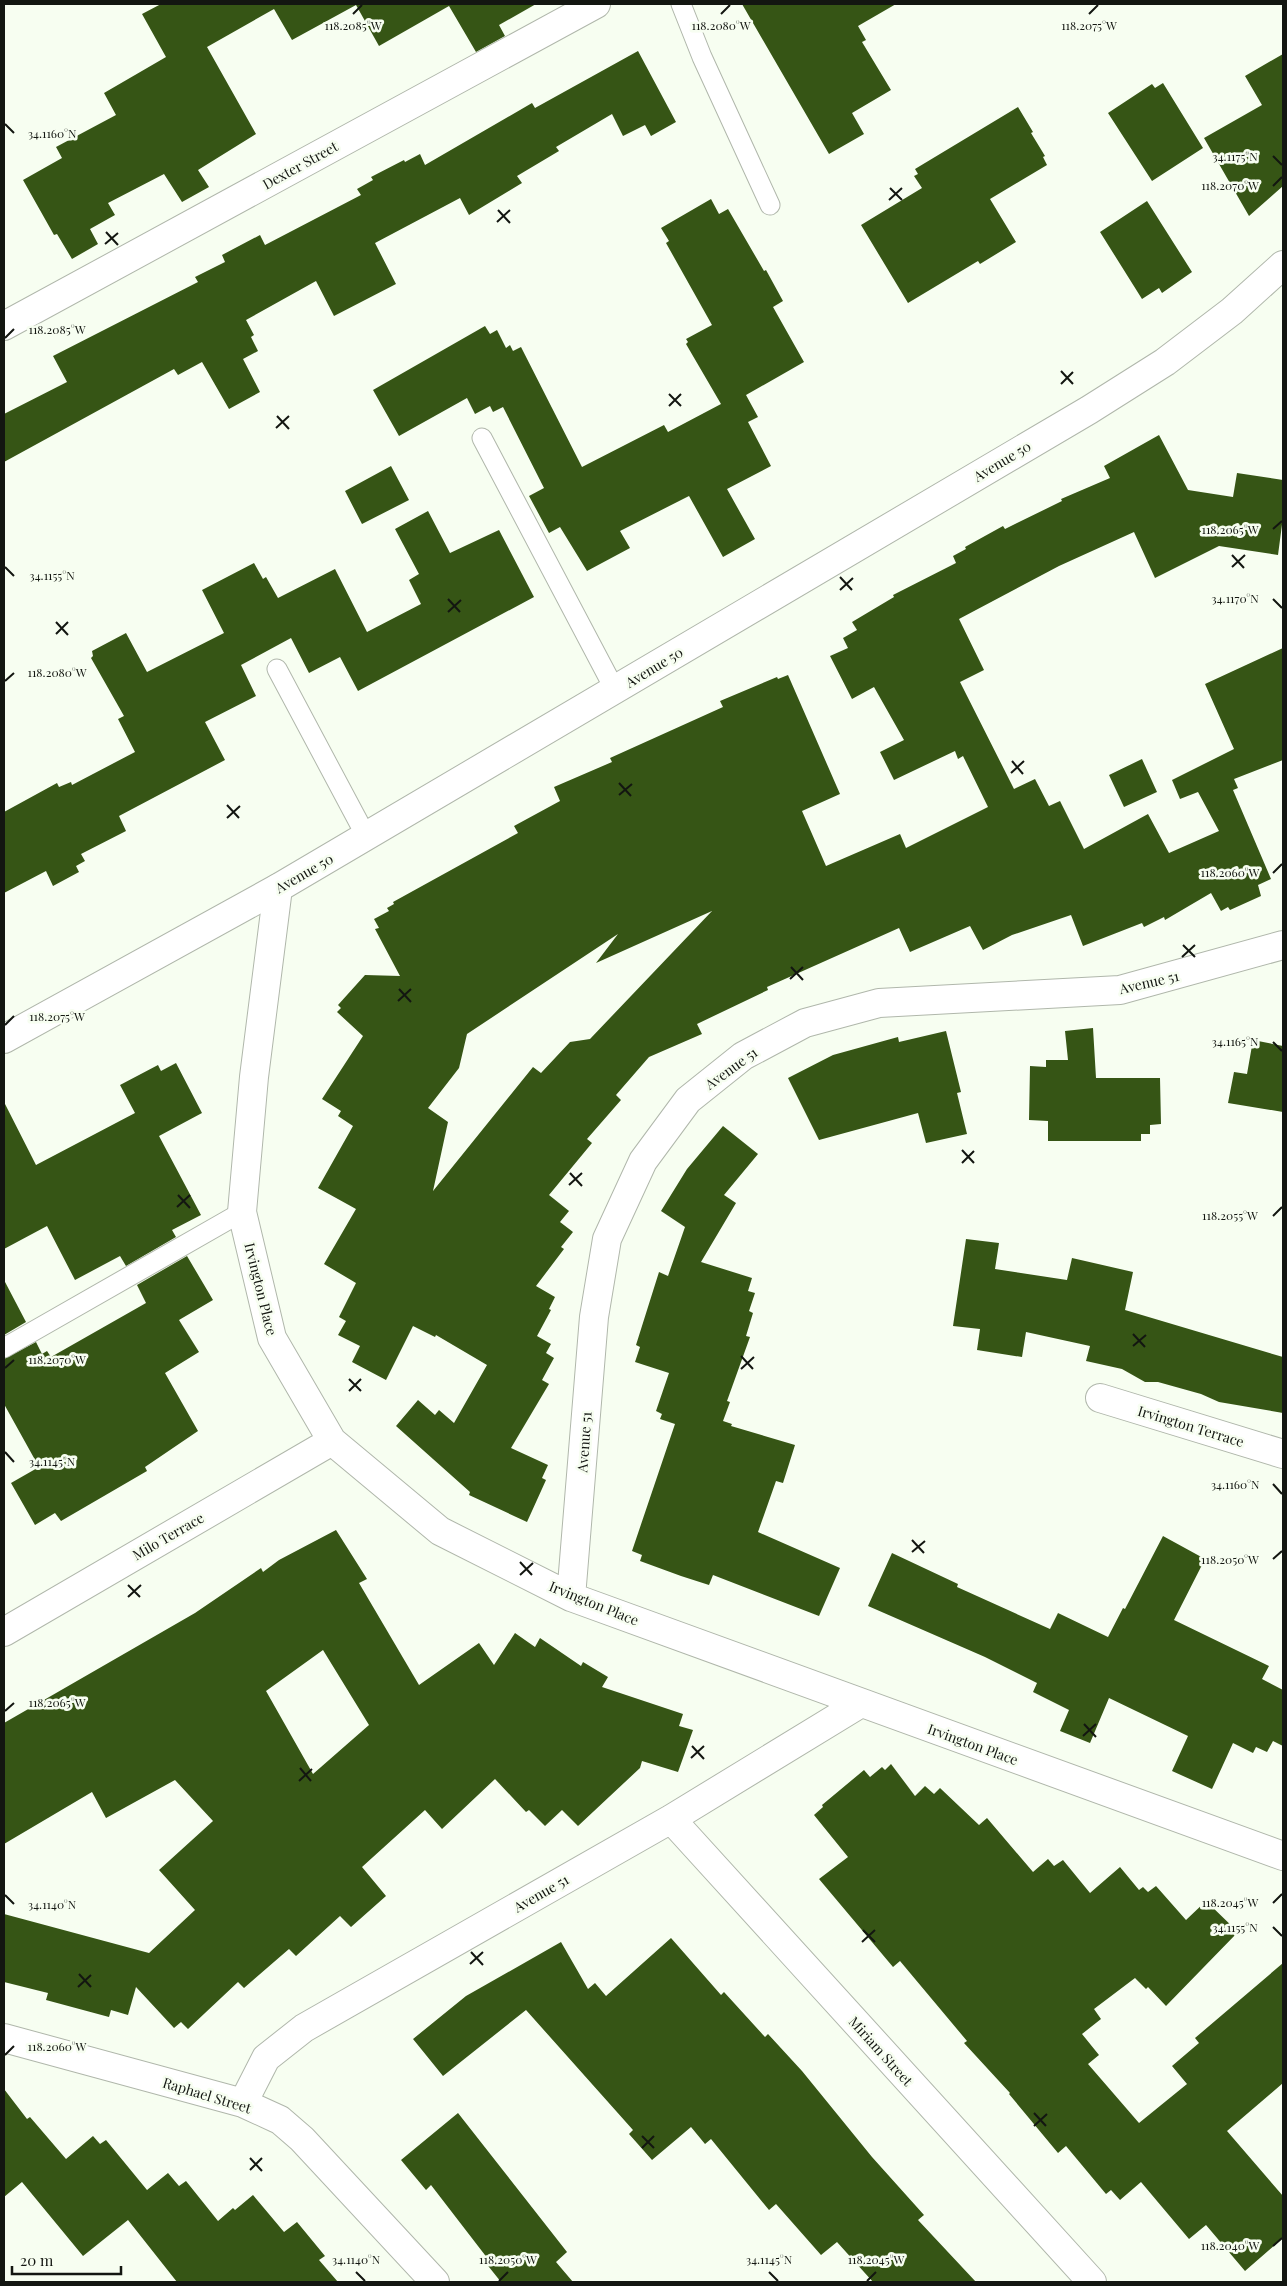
<svg xmlns="http://www.w3.org/2000/svg" width="1287" height="2286" font-family="'Playfair Display',serif">
<rect width="100%" height="100%" fill="#f7fef1"/>
<!-- building -->
<path fill="#365515" fill-rule="evenodd" d="M161,4H536L499,25L505,36L476,52L449,6L379,46L356,5L292,40L274,9L207,47L256,134L198,170L209,187L182,202L164,174L108,203L115,215L90,229L98,244L72,259L57,234L54,235L23,180L62,158L56,147L116,115L104,93L166,57L142,14Z
M742,4H896L858,26L866,40L862,42L891,90L852,113L864,134L829,154Z
M638,51L676,122L651,136L645,125L623,136L612,114L556,147L559,151L517,176L522,183L469,215L460,198L375,243L396,284L334,316L316,281L246,320L254,335L251,337L258,351L243,359L260,392L229,409L202,362L178,375L174,369L4,462V414L67,382L53,356L198,282L195,277L225,262L222,255L260,235L265,245L361,195L357,189L373,180L371,177L404,160L405,162L420,154L425,165L532,103L535,108Z
M1283,54V186L1249,216L1204,138L1262,105L1245,76Z
M1163,83L1203,148L1152,181L1108,113L1152,84L1155,88Z
M1018,107L1033,132L1031,133L1045,156L1043,157L1047,165L990,199L1016,242L980,264L978,261L908,303L861,225L922,188L914,176L918,174L915,169Z
M711,199L719,214L728,209L764,271L766,270L783,301L773,307L804,362L746,395L758,417L748,422L771,466L727,489L755,539L723,557L689,496L620,531L630,548L587,571L560,527L549,533L529,496L544,488L503,407L493,412L490,406L475,414L467,398L399,436L373,390L485,326L490,334L497,330L506,348L510,345L513,351L521,347L582,467L664,425L668,432L721,404L686,344L688,342L686,339L712,325L666,243L669,241L661,228Z
M1147,201L1192,272L1162,293L1159,288L1142,299L1100,232Z
M1159,435L1188,490L1233,497L1237,473L1283,480V517L1278,555L1219,546L1155,578L1134,532L1059,566L959,619L984,670L960,682L1014,789L1035,779L1049,806L1060,801L1084,849L1148,814L1169,853L1219,831L1198,792L1180,799L1172,780L1234,749L1205,684L1283,648V760L1234,779L1238,788L1233,790L1271,879L1258,885L1261,896L1230,910L1228,907L1221,911L1211,893L1165,920L1164,917L1144,927L1142,923L1083,946L1071,915L1012,935L983,950L970,926L910,952L899,928L767,987L768,990L697,1024L702,1034L649,1057L616,1095L621,1100L587,1139L592,1143L549,1195L569,1211L560,1222L573,1232L561,1247L564,1249L536,1286L555,1297L549,1309L551,1310L537,1336L551,1344L546,1353L554,1358L542,1380L549,1384L511,1448L548,1465L542,1478L546,1480L527,1522L469,1495L470,1492L396,1426L418,1400L435,1415L439,1410L454,1423L487,1365L436,1335L435,1337L413,1326L386,1380L352,1362L360,1346L338,1335L346,1321L339,1317L356,1283L324,1264L356,1209L318,1188L353,1126L338,1116L341,1111L322,1099L363,1036L337,1012L341,1008L338,1005L365,975L400,976L375,929L379,928L374,919L389,911L387,908L394,904L393,902L518,833L514,826L560,801L554,787L612,762L610,758L723,707L720,701L777,677L778,679L788,675L840,794L802,811L826,866L900,834L906,848L988,807L963,756L958,759L955,751L894,780L880,752L904,740L874,687L852,699L830,656L848,648L843,638L857,630L852,622L894,597L893,595L956,563L953,556L966,549L965,547L1003,526L1005,529L1062,501L1061,499L1110,478L1104,466ZM712,911L590,1039L570,1042L541,1073L533,1067L433,1191L448,1122L428,1108L459,1068L467,1034L618,934L596,963Z
M391,466L409,500L362,524L345,491Z
M428,511L450,553L499,530L534,597L358,691L340,657L309,673L291,638L241,665L256,696L205,722L225,760L119,816L126,831L81,854L85,861L76,866L79,872L53,886L46,871L4,893V812L57,783L59,787L71,782L72,785L135,752L118,719L124,716L91,658L93,656L92,651L126,633L147,672L224,633L202,590L254,563L263,579L266,577L278,598L335,569L367,632L421,604L409,580L419,574L395,529Z
M1142,759L1157,792L1124,807L1109,775Z
M1093,1028L1096,1078H1160L1161,1124L1150,1125V1134H1141V1141H1048V1121L1029,1120L1030,1066L1046,1067V1060H1068L1065,1031Z
M946,1031L961,1092L957,1093L967,1134L926,1143L918,1113L819,1140L788,1078L833,1055L898,1037L899,1042Z
M1253,1040L1283,1046V1112L1228,1103L1234,1072L1247,1074Z
M176,1063L202,1113L159,1136L201,1215L172,1230L176,1237L126,1266L120,1256L75,1280L47,1226L4,1249V1102L36,1165L135,1113L120,1085L158,1065L161,1071Z
M723,1126L758,1154L724,1195L736,1203L701,1262L752,1278L748,1291L755,1293L749,1311L753,1313L746,1336L750,1337L727,1401L730,1402L723,1421L732,1424L731,1426L795,1445L783,1483L776,1481L758,1532L840,1568L819,1616L713,1575L709,1585L681,1576L640,1561L642,1555L632,1551L675,1424L660,1419L662,1414L656,1411L669,1373L635,1362L640,1347L636,1345L659,1272L668,1276L685,1227L661,1211L687,1169Z
M966,1239L999,1243L995,1269L1067,1280L1072,1258L1133,1272L1125,1310L1283,1357V1413L1219,1402L1201,1394L1158,1382H1145L1122,1369L1086,1361L1090,1346L1026,1332L1022,1357L977,1350L980,1329L953,1326Z
M187,1256L213,1300L179,1320L199,1352L165,1373L198,1431L145,1467L147,1471L61,1521L55,1513L35,1525L11,1483L39,1467L4,1404V1359L36,1342L42,1354L47,1351L51,1357L146,1303L137,1285Z
M4,1280L26,1322L4,1335Z
M336,1530L367,1579L359,1583L419,1685L479,1643L494,1665L515,1633L535,1647L540,1638L581,1666L583,1662L608,1677L602,1687L683,1714L679,1726L693,1730L678,1772L642,1761L640,1768L578,1826L562,1810L545,1826L529,1810L526,1812L495,1779L442,1829L425,1810L362,1867L386,1896L351,1927L340,1916L296,1956L289,1949L244,1988L238,1982L188,2029L181,2022L174,2028L136,1987L128,2015L111,2010L109,2017L46,2000L48,1993L4,1982V1914L149,1953L195,1910L159,1870L213,1821L175,1780L106,1818L92,1792L4,1844V1723L195,1613L261,1568L263,1572L279,1560ZM323,1650L369,1725L313,1774L266,1691Z
M1163,1536L1205,1559L1174,1620L1269,1666L1262,1679L1283,1690V1746L1273,1741L1267,1752L1256,1747L1253,1753L1233,1743L1212,1789L1172,1771L1188,1736L1109,1698L1090,1743L1060,1731L1069,1710L1033,1692L1037,1683L985,1657L868,1606L892,1553L958,1584L957,1587L1050,1629L1058,1613L1108,1637L1123,1608L1125,1609Z
M891,1764L915,1796L925,1786L934,1794L940,1788L979,1825L987,1818L1033,1872L1048,1859L1054,1866L1063,1860L1090,1893L1120,1867L1139,1890L1143,1887L1148,1892L1156,1886L1186,1920L1206,1901L1238,1932L1166,2006L1148,1987L1146,1989L1135,1978L1094,2009L1101,2019L1082,2034L1099,2055L1088,2064L1139,2123L1187,2084L1172,2066L1199,2043L1195,2038L1283,1963V2083L1227,2131L1283,2196V2238L1245,2271L1206,2225L1189,2239L1141,2182L1120,2200L1111,2190L1106,2194L1066,2146L1058,2153L1009,2094L1010,2093L964,2043L967,2041L900,1961L893,1967L819,1879L848,1857L814,1815L823,1807L822,1805L864,1770L870,1777L882,1767L885,1770Z
M671,1938L721,1995L724,1992L765,2037L768,2034L802,2071L872,2157L924,2215L918,2220L976,2282H873L837,2242L821,2255L776,2204L769,2210L711,2139L705,2144L691,2127L652,2160L629,2134L633,2130L526,2010L443,2076L413,2039L466,1996L561,1942L588,1989L595,1983L606,1996Z
M4,2089L27,2119L30,2117L66,2159L93,2136L100,2144L106,2140L147,2190L168,2173L179,2186L186,2181L218,2221L233,2208L235,2210L253,2195L284,2232L297,2222L325,2256L319,2260L338,2282H177L128,2220L83,2256L22,2182L4,2197Z
M458,2113L567,2252L556,2262L573,2282H501L485,2262L488,2259L431,2185L426,2190L401,2160Z"/>
<g fill="none" stroke-linecap="round" stroke-linejoin="round">
<defs>
<path id="service" d="M681,4L702,57L770,205
M482,438L615,690
M277,669L366,836
M4,1348L242,1212"/>
<path id="minor" d="M4,326L596,4
M278,888L254,1077L242,1212L272,1338L332,1441L440,1531L571,1597L1283,1856
M1100,1398L1283,1454
M571,1597L594,1317L607,1239L643,1161L688,1100L743,1056L805,1023L879,1003L1120,990L1283,945
M4,1632L332,1441
M671,1819L1092,2282
M4,2038L243,2103L280,2120L302,2139L435,2282
M243,2103L266,2058L304,2028L671,1819L861,1703"/>
<path id="tertiary" d="M4,1039L278,888L1089,410L1165,362L1232,311L1283,265"/>
</defs>
<!-- service casing -->
<use href="#service" stroke="#b0b7ab" stroke-width="21"/>
<!-- minor casing -->
<use href="#minor" stroke="#b0b7ab" stroke-width="30"/>
<!-- tertiary casing -->
<use href="#tertiary" stroke="#b0b7ab" stroke-width="30"/>
<!-- service -->
<use href="#service" stroke="#fff" stroke-width="19"/>
<!-- minor -->
<use href="#minor" stroke="#fff" stroke-width="28"/>
<!-- tertiary -->
<use href="#tertiary" stroke="#fff" stroke-width="28"/>
</g>
<!-- ticks -->
<path fill="none" stroke="#131611" stroke-width="2" d="M353,14L362,5M721,14L730,5M1089,14L1098,5M5,124L14,133M1273,156L1282,165M1273,186L1282,177M890,188L902,200M889,200L902,188M498,210L510,223M497,222L510,210M106,232L118,245M105,244L118,233M5,338L14,329M1061,371L1073,384M1061,384L1073,372M669,394L681,406M669,406L681,394M277,416L289,429M276,428L289,416M1273,529L1282,521M1232,555L1244,568M5,567L14,576M1232,567L1245,555M840,577L852,590M840,590L853,578M448,599L460,612M1273,599L1282,608M448,612L461,600M56,622L68,635M56,634L68,622M5,681L14,673M1012,761L1023,774M1011,773L1024,761M619,783L631,796M619,795L632,784M227,805L239,818M227,818L240,806M1273,873L1282,864M1183,945L1195,957M1182,957L1195,945M791,967L803,980M790,979L803,967M399,989L411,1002M398,1001L411,989M5,1025L14,1016M1273,1042L1282,1051M962,1150L974,1163M962,1163L974,1151M570,1173L582,1186M569,1185L582,1173M178,1195L190,1208M177,1207L190,1195M1273,1216L1282,1207M1133,1334L1145,1347M1133,1346L1146,1335M741,1356L753,1369M5,1368L14,1360M741,1369L754,1357M349,1379L361,1391M349,1391L361,1379M5,1452L14,1462M1273,1484L1282,1494M912,1540L924,1553M912,1552L925,1541M1273,1559L1282,1551M520,1562L532,1575M520,1575L533,1563M128,1585L140,1597M128,1597L141,1585M5,1711L14,1703M1084,1724L1096,1737M1083,1736L1096,1724M692,1746L704,1759M691,1758L704,1746M300,1768L311,1781M299,1781L312,1769M5,1895L14,1904M1273,1903L1282,1894M1273,1927L1282,1936M863,1930L875,1942M862,1942L875,1930M471,1952L483,1965M470,1964L483,1952M79,1974L91,1987M78,1987L91,1975M5,2055L14,2046M1034,2113L1046,2126M1034,2126L1047,2114M642,2136L654,2148M642,2148L654,2136M250,2158L262,2171M250,2170L262,2158M1273,2246L1282,2238M356,2272L365,2281M769,2272L778,2281M499,2281L508,2272M867,2281L876,2272"/>
<g text-anchor="middle" dominant-baseline="central" stroke-width="5" stroke-linejoin="round" paint-order="stroke">
<!-- street labels -->
<g font-size="14" fill="#131611" stroke="#f7fef1">
<text transform="translate(300 165) rotate(-29)">Dexter Street</text>
<text transform="translate(1002 461) rotate(-31)">Avenue 50</text>
<text transform="translate(654 667) rotate(-31)">Avenue 50</text>
<text transform="translate(304 873) rotate(-30)">Avenue 50</text>
<text transform="translate(1149 982) rotate(-13)">Avenue 51</text>
<text transform="translate(731 1068) rotate(-36)">Avenue 51</text>
<text transform="translate(261 1289) rotate(76)">Irvington Place</text>
<text transform="translate(1191 1426) rotate(17)">Irvington Terrace</text>
<text transform="translate(584 1442) rotate(-86)">Avenue 51</text>
<text transform="translate(168 1536) rotate(-30)">Milo Terrace</text>
<text transform="translate(594 1603) rotate(22)">Irvington Place</text>
<text transform="translate(973 1744) rotate(20)">Irvington Place</text>
<text transform="translate(541 1893) rotate(-30)">Avenue 51</text>
<text transform="translate(881 2051) rotate(48)">Miriam Street</text>
<text transform="translate(207 2095) rotate(17)">Raphael Street</text>
</g>
</g>
<g font-size="12" text-anchor="middle" fill="#131611" stroke="#f7fef1" stroke-width="5" stroke-linejoin="round" paint-order="stroke">
<text x="721" y="30">118.2080°W</text>
<text x="353" y="30">118.2085°W</text>
<text x="1089" y="30">118.2075°W</text>
<text x="52" y="138">34.1160°N</text>
<text x="1235" y="161">34.1175°N</text>
<text x="1230" y="190">118.2070°W</text>
<text x="57" y="334">118.2085°W</text>
<text x="1230" y="534">118.2065°W</text>
<text x="52" y="580">34.1155°N</text>
<text x="1235" y="603">34.1170°N</text>
<text x="57" y="677">118.2080°W</text>
<text x="1230" y="877">118.2060°W</text>
<text x="57" y="1021">118.2075°W</text>
<text x="1235" y="1046">34.1165°N</text>
<text x="1230" y="1220">118.2055°W</text>
<text x="57" y="1364">118.2070°W</text>
<text x="52" y="1466">34.1145°N</text>
<text x="1235" y="1489">34.1160°N</text>
<text x="1230" y="1564">118.2050°W</text>
<text x="57" y="1707">118.2065°W</text>
<text x="1230" y="1907">118.2045°W</text>
<text x="52" y="1909">34.1140°N</text>
<text x="1235" y="1932">34.1155°N</text>
<text x="57" y="2051">118.2060°W</text>
<text x="1230" y="2250">118.2040°W</text>
<text x="356" y="2264">34.1140°N</text>
<text x="769" y="2264">34.1145°N</text>
<text x="508" y="2264">118.2050°W</text>
<text x="876" y="2264">118.2045°W</text>
</g>
<!-- border -->
<rect width="1287" height="2286" fill="none" stroke="#131611" stroke-width="10"/>
<!-- scale -->
<path d="M12 2266v8h109v-8" fill="none" stroke="#131611" stroke-width="2.5"/>
<text x="20" y="2266" font-size="15" fill="#131611" stroke="#f7fef1" stroke-width="4" paint-order="stroke">20 m</text>
</svg>
